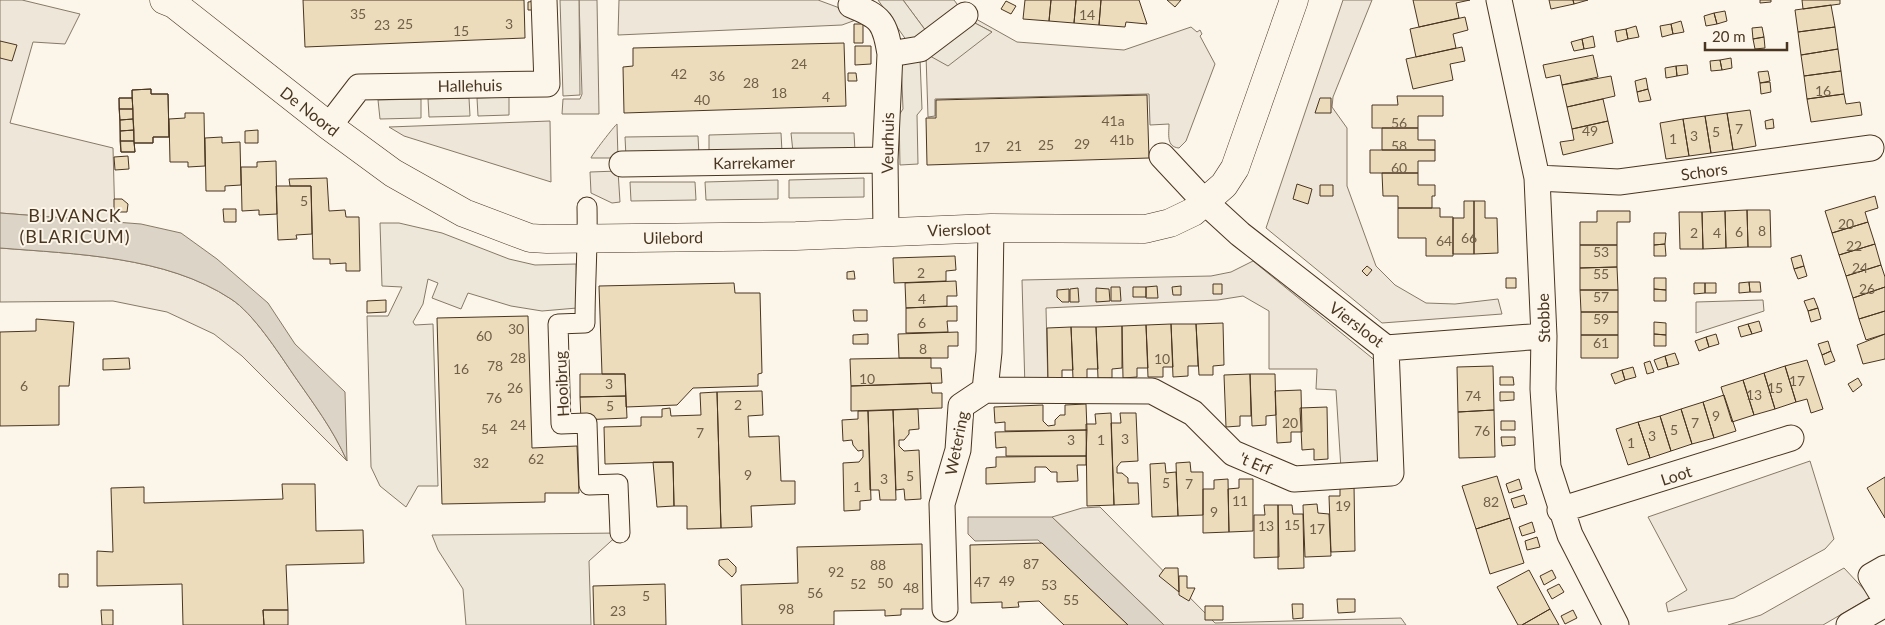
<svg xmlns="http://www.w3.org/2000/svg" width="1885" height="625" font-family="Lato,sans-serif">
<rect width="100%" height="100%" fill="#fbf6e9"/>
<!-- green -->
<path fill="#ede6d9" stroke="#887966" d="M0,0H22L80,14L65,44L33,42L10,123L113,148L115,222L0,213Z
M579,0H597L599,114H562L563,99H580L582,94Z
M619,0H818L864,17L842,25L618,35Z
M903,0H954L960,8L926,31Z
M1343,0H1372L1333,97L1332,107L1347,128V186L1376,266L1395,285L1426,303L1455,304L1498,299L1502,314L1382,323L1266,228Z
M976,19L1017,42L1124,50L1191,27L1197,32L1200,30L1202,34L1200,36L1215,64L1186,141L1179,148C1166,147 1169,134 1169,124L1150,125L1149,94L935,99V116L928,117L926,55L992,32L973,22Z
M550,121L551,182L404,136L389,127Z
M617,124L618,158H591C591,156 615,125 617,124Z
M618,171L620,202L612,203L591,193L590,172Z
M0,248C75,254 166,256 231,299C253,313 278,352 293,374C313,403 333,429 347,461L242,356L214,334L167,312L113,301L0,302Z
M1253,261L1377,362L1382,466L1341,469L1336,390L1316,389L1317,369H1269V311L1243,296L1218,300L1046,308L1048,388L1025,389L1022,280L1211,276L1231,272Z
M1763,300L1764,311L1696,333V302Z
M1810,461L1834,539L1825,549L1734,598L1668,612L1666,603L1687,590L1648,517Z
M1100,507L1215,623L1401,618L1406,625H1164L1052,517L1082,508Z
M1844,568L1871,597L1823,625H1728L1761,615Z"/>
<!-- parking -->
<path fill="#ede7d9" stroke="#887966" d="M560,0H579L580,95L563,96Z
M878,0H903L926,31L909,44Z
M973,22L992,32L948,66L930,56Z
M920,59L922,109L917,115L918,164L900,165L899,115L903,109L901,60Z
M509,97V115L478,116L477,98Z
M469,98L470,116L429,117L428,99Z
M421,99V118L380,119L378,100Z
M781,133L782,152L709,153V135Z
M791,133H854L855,151L793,152Z
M698,136L699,155L626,157L625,137Z
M864,178V197L789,198V180Z
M778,180V199L706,200L705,182Z
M630,182H695L696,200L631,201Z
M380,223H399L442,233L509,259L535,265L576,264L577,308L542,311L511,306L468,293L461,309L432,298L438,283L428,279L423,304L413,322L415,325L433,324L438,486H418L406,507L380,486L371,467L367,316H388L402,287L382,286Z
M620,533L589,561L591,625H466L463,589L438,550L432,535Z"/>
<!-- water -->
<path fill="#dcd4c6" stroke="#887966" d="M0,213L141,224L181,233L217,259L268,303L295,344L345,392L347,461C333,429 313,403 293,374C278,352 253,313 231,299C166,256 75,254 0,248Z
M968,517H1052L1164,625H1128L1038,540L975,541L968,534Z"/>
<!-- building -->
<path fill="#ecdcbc" stroke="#4a3520" d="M303,0H524L525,38L305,47Z
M1025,0H1051L1049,21L1023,19Z
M1051,0H1076L1074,23L1049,21Z
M1076,0H1101L1099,25L1074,23Z
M1101,0H1139L1147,24L1126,22L1125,27L1099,25Z
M1167,0H1181L1175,7Z
M1413,0H1470L1456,3L1459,18L1419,27Z
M1549,0H1573L1574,4L1551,9Z
M1573,0H1588L1574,4Z
M1760,0H1771V2L1760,3Z
M1802,0H1840V4L1803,9Z
M536,1L537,10H528V2Z
M1006,1L1016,6L1011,14L1001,9Z
M1831,5L1835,27L1798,32L1795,10Z
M1725,11L1727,21L1717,24L1714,13Z
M1714,13L1717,24L1706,26L1704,16Z
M1465,17L1468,30L1453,34L1456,48L1416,57L1410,29Z
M1681,21L1684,32L1673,34L1671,24Z
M854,24H863V43H854Z
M1671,24L1673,34L1662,37L1660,26Z
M1636,26L1639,37L1628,39L1626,29Z
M1762,27L1764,37L1753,39L1752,28Z
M1835,27L1838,49L1801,55L1798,32Z
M1626,29L1628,39L1617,42L1615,31Z
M1593,36L1595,47L1584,49L1582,39Z
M1764,37L1765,48L1755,49L1753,39Z
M1582,39L1584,49L1574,51L1571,42Z
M0,41L17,45L12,61L0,58Z
M844,43L846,106L624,113L623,67L633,66V48Z
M855,46H871V64L855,65Z
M1462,47L1465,61L1450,64L1453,80L1413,89L1406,59Z
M1838,49L1841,71L1804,76L1801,55Z
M1593,55L1598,77L1562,85L1560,75L1546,78L1543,65Z
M1731,58L1732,68L1722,70L1720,60Z
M1720,60L1722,70L1711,71L1710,61Z
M1687,65L1688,74L1677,76L1676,66Z
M1676,66L1677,76L1666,78L1665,68Z
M1768,71L1770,81L1760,83L1758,72Z
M1841,71L1844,94L1807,99L1804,76Z
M848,73H856L857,81H848Z
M1611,76L1615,96L1567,107L1562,85Z
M1646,78L1648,89L1637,92L1635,81Z
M1770,82L1771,92L1761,94L1760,83Z
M151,89V94H168L169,137H153V143H134L132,90Z
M151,89V94H168L169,137H153V143H134L135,152H121L119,98H132V90Z
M1648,89L1651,100L1639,102L1637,92Z
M1844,94L1846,104L1860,102L1862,115L1811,122L1807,99Z
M1147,95L1149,158L927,165L926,118H936V100Z
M1397,96H1443V116H1418V128H1372V105H1398Z
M119,98H132L133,109H119Z
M1320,98H1331V113H1315Z
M1603,99L1608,121L1572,129L1567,107Z
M119,109H133V119L120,120Z
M1750,110L1756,146L1733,150L1727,113Z
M185,113H204L205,166L188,167V162H170L169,119L185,118Z
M1727,113L1733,150L1711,153L1705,116Z
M1705,116L1711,153L1689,156L1683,119Z
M133,119L134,130L120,131V120Z
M1683,119L1689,156L1666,159L1660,123Z
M1773,119L1774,128L1766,129L1765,121Z
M1608,121L1613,143L1563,155L1560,142L1574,140L1572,129Z
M1382,128H1418V140H1435V150H1382Z
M134,130V141H120V131Z
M258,130V143H245V131Z
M222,137V143L240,142L241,185L225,186V191H206L205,138Z
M120,141H134L135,152H121Z
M1370,150H1435V161H1418V173H1370Z
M128,156L129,169L115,170L114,157Z
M276,161L277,214L259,215V210L242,211L241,167H257V162Z
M1382,173H1418V185H1435V196H1432V208H1398V196H1383Z
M327,178L329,211L345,210L346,217H359L360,271H346V263L330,264V259H313L311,186H290L289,179Z
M1297,184L1312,189L1308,204L1293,199Z
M1320,185H1333V196H1320Z
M276,186H311L312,234L296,235L297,239L278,240Z
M1875,196L1878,208L1865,212L1868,222L1832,233L1825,211Z
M114,199H122L128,204L127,212H114Z
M1464,201H1474V254H1453V218H1464Z
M1474,201H1485V218H1497L1498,253L1474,254Z
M1398,208H1440V217H1453V256H1426V238H1398Z
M223,209H236V222H224Z
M1747,210L1748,247L1726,248L1725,211Z
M1747,210H1770L1771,247H1748Z
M1597,211H1630V222H1617V245H1580V222H1597Z
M1725,211L1726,248L1703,249L1702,212Z
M1679,212H1702L1703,249H1680Z
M1868,222L1875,244L1839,255L1832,233Z
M1654,233H1666L1665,244L1654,245Z
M1665,244L1666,256H1654V245Z
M1875,244L1881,265L1846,276L1839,255Z
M1580,245H1617V267L1580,268Z
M1801,255L1804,266L1794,269L1791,258Z
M955,256L956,270L946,271V281L894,283L893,258Z
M1881,265L1885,277V287L1853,298L1846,276Z
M1367,266L1372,270L1367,276L1362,271Z
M1804,266L1807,276L1798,279L1794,269Z
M1617,267L1618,290H1580V268Z
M854,271L855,279H847V272Z
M1506,278H1516V288H1506Z
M1654,278H1666V290L1654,289Z
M956,281L957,296H947V306L906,308L905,283Z
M1749,282H1760L1761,292H1750Z
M1749,282L1750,292L1739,293V283Z
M734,283L735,293H760L762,373L758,374V386L693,388L677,405L626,407L625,374H602L599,286Z
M1694,283H1705V293L1694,294Z
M1705,283H1716V293H1705Z
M1213,284H1222V294H1213Z
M1157,286L1158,298H1146V287Z
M1181,286V295H1173L1172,287Z
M1111,287H1120L1121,301H1111Z
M1133,287H1146V297H1133Z
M1885,287V311L1859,319L1853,298Z
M1078,288L1079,302H1070V289Z
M1096,288L1109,289L1110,301L1096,302Z
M1069,289V302H1062L1057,297V290Z
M1654,289L1666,290V301H1654Z
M1580,290H1618V312H1581Z
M1814,298L1818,308L1808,311L1804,301Z
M386,300V312L367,313V301Z
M957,306V321H947L948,332L906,333V308Z
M1818,308L1821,319L1811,322L1808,311Z
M853,310H867V321H854Z
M1885,311V334L1866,340L1859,319Z
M1581,312H1618V335H1581Z
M528,316L532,448L577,446L579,493H545V502L442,504L437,318Z
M36,319L74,322L69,386H59V425L0,426V332L36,331Z
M1759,321L1762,331L1752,334L1748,324Z
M1654,322L1666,323V335L1654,334Z
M1223,323L1224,365L1213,366V375H1199L1196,324Z
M1171,324H1196L1198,366H1188V376L1173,377Z
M1171,324L1173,367H1163V377H1148L1146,325Z
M1748,324L1752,334L1741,337L1738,327Z
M1146,325L1148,368H1137V377L1123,378L1122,326Z
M1122,326V368L1112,369V378H1098L1096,327Z
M1071,327L1073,370H1062V379L1048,380L1047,328Z
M1071,327H1096L1098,369H1087V378L1073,379Z
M958,332V346H948V358H899L898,334Z
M868,334V344H853V335Z
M1654,334L1666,335V346H1654Z
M1716,334L1719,344L1709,347L1706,337Z
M1885,334V359L1863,364L1857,345Z
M1581,335H1618V358H1581Z
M1706,337L1709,347L1699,351L1695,341Z
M1828,341L1831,351L1822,355L1818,344Z
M1831,351L1835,361L1825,365L1822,355Z
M1675,353L1679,364L1668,367L1665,356Z
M1665,356L1668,367L1658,370L1654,360Z
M129,358L130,369L103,370V359Z
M907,358H931V368H941L942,383L851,386L850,359Z
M1807,360L1823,409L1811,413L1807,399L1796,402L1785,366Z
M1650,361L1654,372L1647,374L1644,363Z
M1493,366L1494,410L1458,412L1457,367Z
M1785,366L1796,402L1775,409L1764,373Z
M1633,367L1636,377L1625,380L1622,370Z
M1622,370L1625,380L1615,384L1611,374Z
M1764,373L1775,409L1754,415L1743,380Z
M580,374H625L626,396L580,397Z
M1250,374H1275L1276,415L1266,416V425L1252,426Z
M1250,374L1251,416H1240V426L1226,427L1224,375Z
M1500,377H1513L1514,385H1500Z
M1858,378L1862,385L1853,392L1848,384Z
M1743,380L1754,415L1732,422L1721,387Z
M931,383L932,393H942V408L851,411V386Z
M1301,390L1302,432H1291V442L1277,443L1275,391Z
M762,391L763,415L748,416L749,437L779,436L781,481H795V504L751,506L752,527L721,528L717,392Z
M717,392L721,528L687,529V506H674L673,462L605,464L604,427L641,426V417H662V409L670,408L671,416L701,415L700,393Z
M1500,392H1514V400L1500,401Z
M1724,395L1736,431L1714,438L1703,402Z
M626,396L627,418L581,420L580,397Z
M1703,402L1714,438L1692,444L1681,409Z
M1086,404L1087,430L1005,431V422L995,423L994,407L1043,405V421L1048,426L1055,425V420L1060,415H1065V405Z
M1327,407L1328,459L1314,460V449L1302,450L1300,408Z
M918,409L919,429L909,430V434L904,440H899V446L904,451L919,450L921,499L905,500L904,489L896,490L893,410Z
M1681,409L1692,444L1671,451L1660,416Z
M893,410L896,500H880L879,490H870L868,411Z
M1494,410L1495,457L1459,458L1458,412Z
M858,411H868L871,500L860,501V510L844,511L843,463L859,462L863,457V450L858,451L853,445L852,440L843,441L842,420L858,419Z
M1111,413L1114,505L1087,506L1086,424H1096L1095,414Z
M1120,413H1136L1138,461L1121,462L1117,467V473H1122L1128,478V483H1138L1139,504L1114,505L1111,423H1121Z
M1660,416L1671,451L1650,458L1638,422Z
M1501,421H1515V430H1501Z
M1638,422L1650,458L1628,465L1616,429Z
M1087,430L1086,456H1006V447L996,448L995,432Z
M1501,437H1515V445L1502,446Z
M1086,456V465H1077L1078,481L1057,482V472H1051L1046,467H1035V482L986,484V468L996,467V457Z
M653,462H673L674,506L657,507Z
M1190,462L1191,472H1203V515L1178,516L1176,463Z
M1165,463L1166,473L1176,472L1178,516L1152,517L1150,464Z
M1497,476L1510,518L1476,529L1462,486Z
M1885,477V518L1867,488Z
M1228,479L1229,532L1203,533V489H1214V480Z
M1239,479H1253V531L1229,532L1228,489L1239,488Z
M1519,479L1522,489L1509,493L1506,484Z
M282,484H315L316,531L363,530L364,563L286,565L288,610H263L264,625H183L182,584L97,586V551L113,552L111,488L144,487V503L283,499Z
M1354,485L1355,551L1331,552L1329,496H1340V486Z
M1524,495L1527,504L1514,508L1511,499Z
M1317,504L1318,513L1329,514L1331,556L1305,557L1303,505Z
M1264,505H1278L1279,557L1254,558V515H1265Z
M1278,505H1292L1293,514H1303L1304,568L1278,569Z
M1510,518L1524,563L1490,574L1476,529Z
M1532,522L1535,532L1522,536L1519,527Z
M1537,537L1540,547L1527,550L1525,541Z
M1042,543L1128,625H1064L1039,601L1018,602L1019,607L1002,608V602L971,603L970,545Z
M922,544L923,609H901V615L885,616V610L834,611V625H742L741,585L798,583L797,547Z
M728,559L736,567V572L732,577L719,565V560Z
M1165,568H1178L1179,592L1159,576Z
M1529,570L1550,609L1522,625H1518L1497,587Z
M1552,570L1556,578L1544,585L1540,576Z
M59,574H68V587H59Z
M1179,576H1187V588H1195L1189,601L1179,595Z
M665,584L666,625H594L593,586Z
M1559,584L1564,592L1552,599L1547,590Z
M1337,599H1355V612L1338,613Z
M1292,604H1303V618L1293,619Z
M1205,606H1223V620H1205Z
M1550,609L1559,625H1522Z
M101,610H113V625H102Z
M263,610H288V625H264Z
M1573,610L1577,618L1565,624L1561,616Z"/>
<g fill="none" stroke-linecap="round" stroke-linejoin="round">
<defs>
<path id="pedestrian" d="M587,207C588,246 585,284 585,323L558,324L561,424L587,423L589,485L618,484L620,533"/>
<path id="minor" d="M1499,0L1537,178L1544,336L1543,389L1548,467L1570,535L1616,625
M851,5C881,17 885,22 890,54L885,160L886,231
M890,54L920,49L965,15
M329,126L359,87L547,84L544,0
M1162,156L1204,201L1240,234L1386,348L1544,336
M622,164L885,160
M1537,178L1619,182L1871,148
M985,390L1152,391L1193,413L1233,453L1294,479L1391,473L1386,348
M1560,510L1791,438
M1885,568L1871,576L1885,599
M945,609L942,504L958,450L961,406L985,390L989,352L991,228
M1849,625L1885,604"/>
<path id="tertiary" d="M164,0L174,4L329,126L393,173L464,213L530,238L547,239L796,236L991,228L1145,229L1170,223L1193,212L1224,185L1235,168L1294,0"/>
</defs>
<!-- pedestrian casing -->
<use href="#pedestrian" stroke="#4a3520" stroke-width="21"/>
<!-- minor casing -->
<use href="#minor" stroke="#4a3520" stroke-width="27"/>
<!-- tertiary casing -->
<use href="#tertiary" stroke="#4a3520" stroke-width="29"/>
<!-- pedestrian -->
<use href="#pedestrian" stroke="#fbf6e9" stroke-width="19"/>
<!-- minor -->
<use href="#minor" stroke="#fbf6e9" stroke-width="25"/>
<!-- tertiary -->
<use href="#tertiary" stroke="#fbf6e9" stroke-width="28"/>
</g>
<g text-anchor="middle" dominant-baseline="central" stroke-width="4" stroke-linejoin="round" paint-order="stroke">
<!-- number labels -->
<g font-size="14" fill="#725f47">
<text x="358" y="13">35</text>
<text x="1087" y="14">14</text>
<text x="405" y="23">25</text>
<text x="509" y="23">3</text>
<text x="382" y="24">23</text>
<text x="461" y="30">15</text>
<text x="799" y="63">24</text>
<text x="679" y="73">42</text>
<text x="717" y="75">36</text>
<text x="751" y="82">28</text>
<text x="1823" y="90">16</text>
<text x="779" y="92">18</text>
<text x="826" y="96">4</text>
<text x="702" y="99">40</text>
<text x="1113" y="120">41a</text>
<text x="1399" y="122">56</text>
<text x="1739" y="128">7</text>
<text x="1590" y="130">49</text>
<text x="1716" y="131">5</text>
<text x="1694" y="135">3</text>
<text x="1673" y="138">1</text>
<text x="1122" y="139">41b</text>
<text x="1082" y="143">29</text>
<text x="1046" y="144">25</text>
<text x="1014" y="145">21</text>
<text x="1399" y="145">58</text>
<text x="982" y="146">17</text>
<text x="1399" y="167">60</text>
<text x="304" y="200">5</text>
<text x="1846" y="223">20</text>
<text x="1762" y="230">8</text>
<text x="1739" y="231">6</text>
<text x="1694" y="232">2</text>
<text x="1717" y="232">4</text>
<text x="1469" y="237">66</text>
<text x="1444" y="240">64</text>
<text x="1854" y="245">22</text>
<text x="1601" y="251">53</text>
<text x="1860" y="267">24</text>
<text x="921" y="272">2</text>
<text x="1601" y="273">55</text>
<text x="1867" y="288">26</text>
<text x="1601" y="296">57</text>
<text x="922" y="298">4</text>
<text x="1601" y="318">59</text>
<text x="922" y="322">6</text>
<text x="516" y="328">30</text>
<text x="484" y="335">60</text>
<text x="1601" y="342">61</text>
<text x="923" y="348">8</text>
<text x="518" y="357">28</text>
<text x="1162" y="358">10</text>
<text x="495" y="365">78</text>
<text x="461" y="368">16</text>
<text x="867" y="378">10</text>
<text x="1797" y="380">17</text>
<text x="609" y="383">3</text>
<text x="24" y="385">6</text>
<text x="515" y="387">26</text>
<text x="1775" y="387">15</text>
<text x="1754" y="394">13</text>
<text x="1473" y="395">74</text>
<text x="494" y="397">76</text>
<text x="738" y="404">2</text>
<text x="610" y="405">5</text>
<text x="1716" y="415">9</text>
<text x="1290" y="422">20</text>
<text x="1695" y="422">7</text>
<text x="518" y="424">24</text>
<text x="489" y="428">54</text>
<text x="1674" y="429">5</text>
<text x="1482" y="430">76</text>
<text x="700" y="432">7</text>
<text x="1652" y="435">3</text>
<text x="1125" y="438">3</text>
<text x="1071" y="439">3</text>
<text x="1101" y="439">1</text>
<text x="1631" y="442">1</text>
<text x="536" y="458">62</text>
<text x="481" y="462">32</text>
<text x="748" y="474">9</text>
<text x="910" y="475">5</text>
<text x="884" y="478">3</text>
<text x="1166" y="482">5</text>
<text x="1189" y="483">7</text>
<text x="857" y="486">1</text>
<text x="1240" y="500">11</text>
<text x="1491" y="501">82</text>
<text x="1343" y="505">19</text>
<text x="1214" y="511">9</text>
<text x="1292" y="524">15</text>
<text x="1266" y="525">13</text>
<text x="1317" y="528">17</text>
<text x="1031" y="563">87</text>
<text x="878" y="564">88</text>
<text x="836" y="571">92</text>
<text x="1007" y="580">49</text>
<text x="982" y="581">47</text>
<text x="885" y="582">50</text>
<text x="858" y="583">52</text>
<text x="1049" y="584">53</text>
<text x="911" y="587">48</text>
<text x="815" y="592">56</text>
<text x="646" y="595">5</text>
<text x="1071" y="599">55</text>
<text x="786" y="608">98</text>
<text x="618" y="610">23</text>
</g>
<!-- street labels -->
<g font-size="16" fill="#4a3520" stroke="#fbf6e9">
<text transform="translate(470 85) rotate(-1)">Hallehuis</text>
<text transform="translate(310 111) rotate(38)">De Noord</text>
<text transform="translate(887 143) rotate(-89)">Veurhuis</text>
<text transform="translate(754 162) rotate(-1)">Karrekamer</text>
<text transform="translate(1704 171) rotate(-8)">Schors</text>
<text transform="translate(959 229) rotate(-2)">Viersloot</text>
<text transform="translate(673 237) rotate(-1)">Uilebord</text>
<text transform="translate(1543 318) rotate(-92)">Stobbe</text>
<text transform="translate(1357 324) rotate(37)">Viersloot</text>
<text transform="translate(561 384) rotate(-93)">Hooibrug</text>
<text transform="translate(956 443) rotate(-79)">Wetering</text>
<text transform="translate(1256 463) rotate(23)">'t Erf</text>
<text transform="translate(1676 475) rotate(-18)">Loot</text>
</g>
<!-- neighbourhood labels -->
<g font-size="18" letter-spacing="1" fill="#4a3520" stroke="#fbf6e9">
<text x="75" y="215">BIJVANCK<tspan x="75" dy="21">(BLARICUM)</tspan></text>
</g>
</g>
<!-- scale -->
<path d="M1705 42v8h82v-8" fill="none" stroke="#4a3520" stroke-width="2.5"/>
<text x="1712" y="42" font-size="15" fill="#4a3520" stroke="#fbf6e9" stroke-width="4" paint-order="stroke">20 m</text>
</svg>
